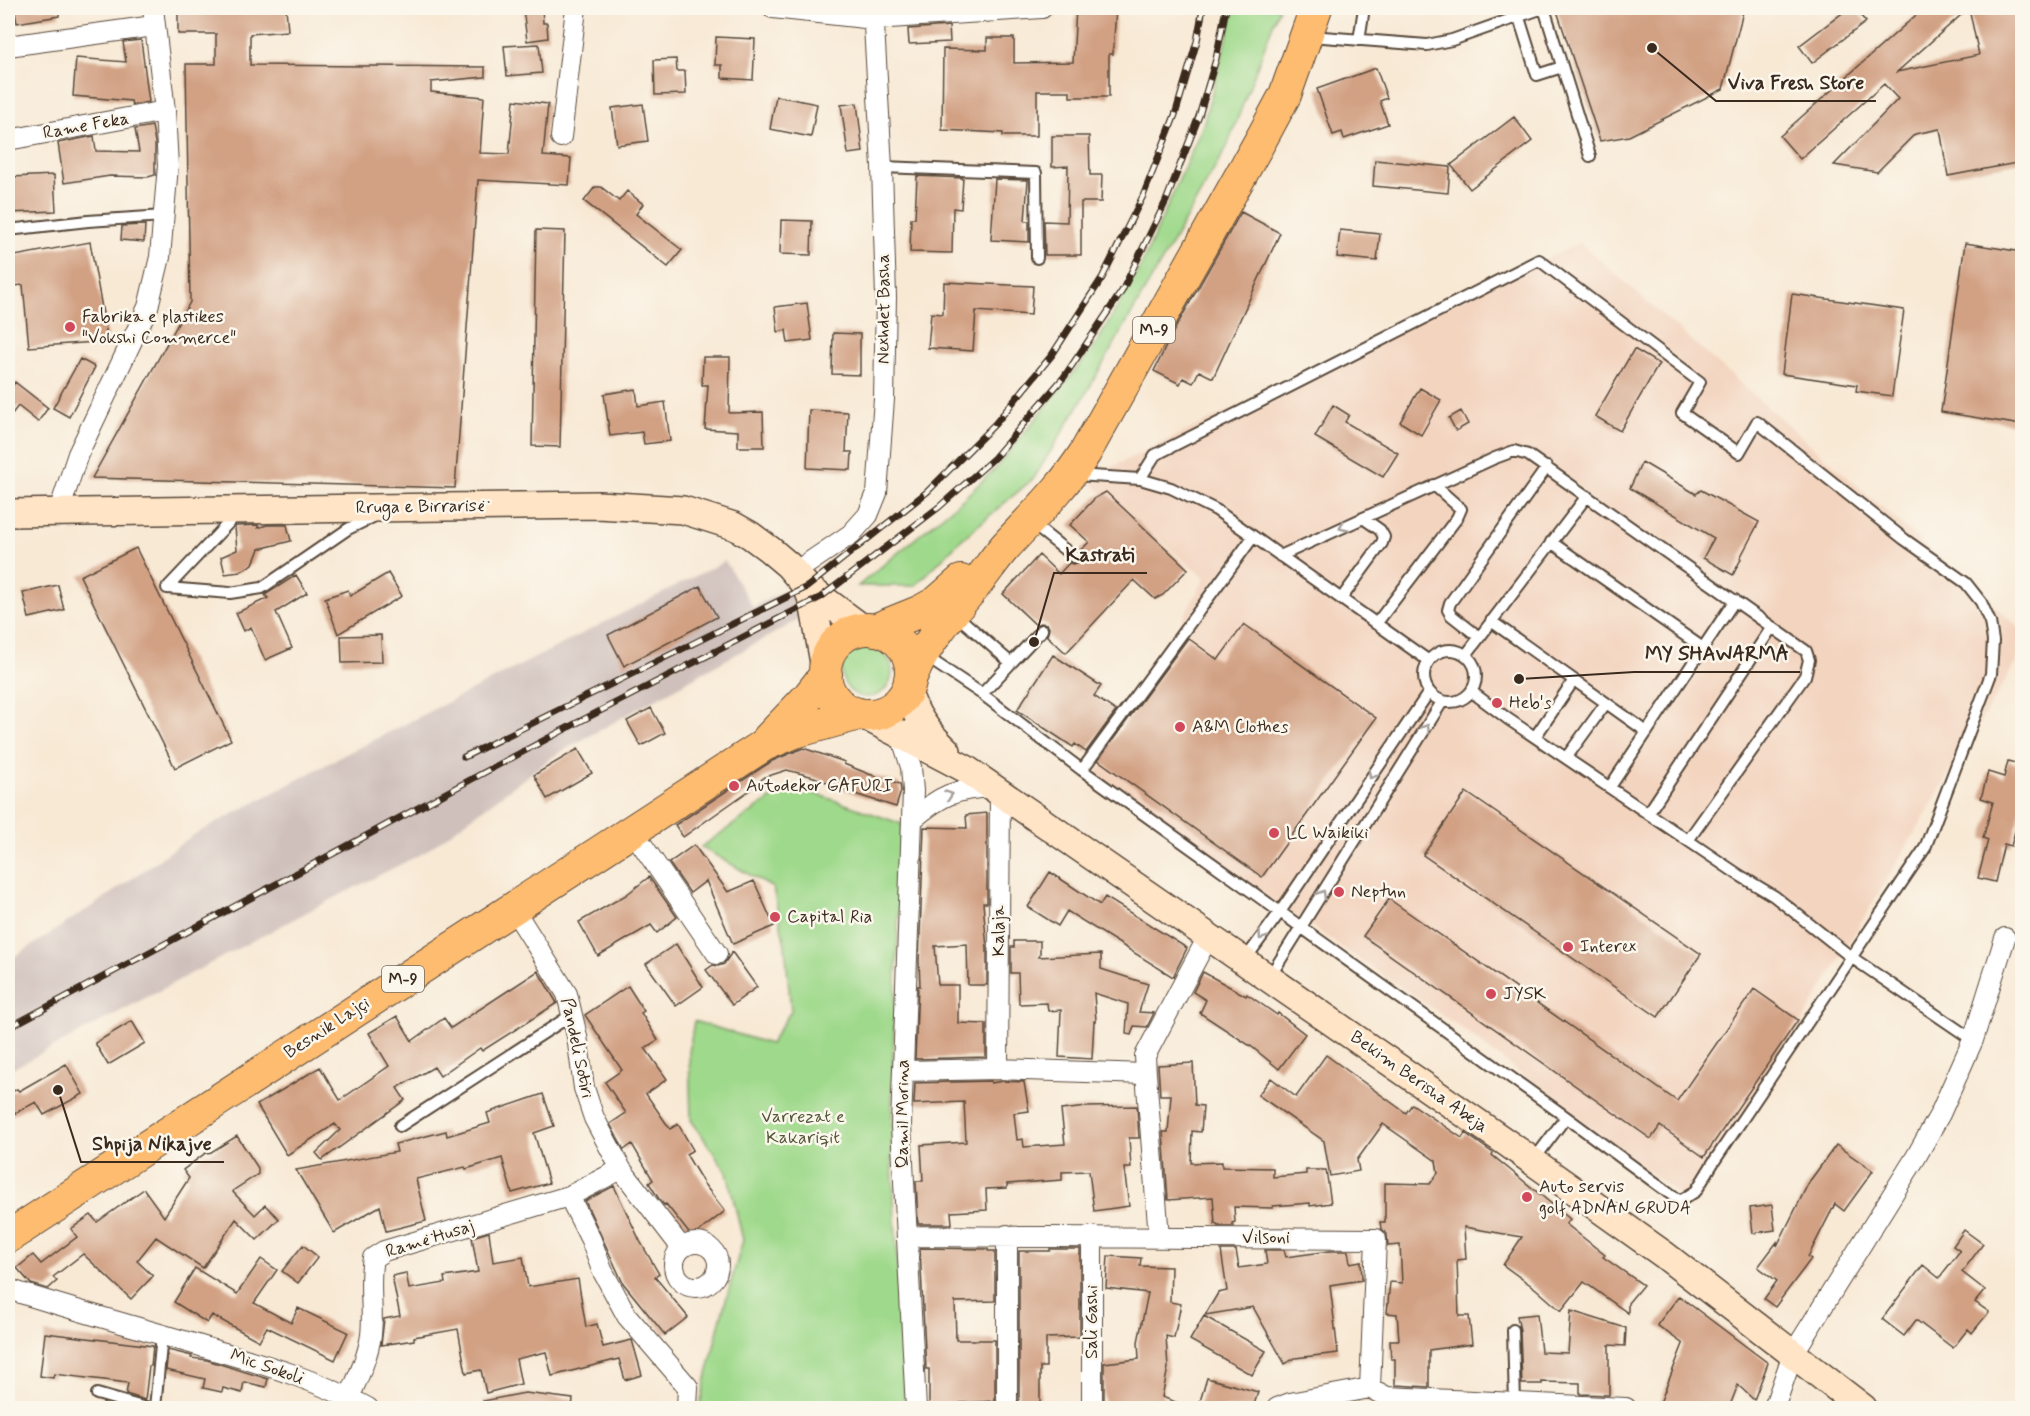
<svg xmlns="http://www.w3.org/2000/svg" width="2030" height="1416" font-family="Mynerve,sans-serif">
<rect width="100%" height="100%" fill="#fbf7ec"/>
<filter id="ink" filterUnits="userSpaceOnUse"><feTurbulence type="fractalNoise" baseFrequency=".0167" numOctaves="2"/><feDisplacementMap in="SourceGraphic" scale="12" xChannelSelector="R" yChannelSelector="G"/><feConvolveMatrix kernelMatrix="1 2 1 2 8 2 1 2 1" color-interpolation-filters="sRGB"/></filter>
<filter id="wash" filterUnits="userSpaceOnUse"><feTurbulence type="fractalNoise" baseFrequency=".008" numOctaves="4" result="noise"/><feDisplacementMap in="SourceGraphic" scale="24" xChannelSelector="R" yChannelSelector="G"/><feGaussianBlur stdDeviation="1.35" result="paint"/><feColorMatrix in="noise" values="0 0 0 0 0 0 0 0 0 0 0 0 0 0 0 0 0 1.4 0 .05"/><feComposite in="paint" operator="in"/></filter>
<g filter="url(#wash)">
<rect width="100%" height="100%" fill="#f8e9d5"/>
<!-- built -->
<path fill="#f3d4bf" d="M1580,243L2022,630V652L1693,1206L1461,1028L1094,779L1205,578L1086,479Z"/>
<!-- industrial -->
<path fill="#cfc0bb" d="M725,561L753,607L789,588L805,616L557,754L425,852L307,912L8,1071V961L106,897L195,834L346,754Z"/>
<!-- green -->
<path fill="#9fd98b" stroke="#6d8254" stroke-width="1.5" d="M1235,8H1279L1227,147L1085,395L1034,478L962,539L915,586H858L963,499L995,469L1095,346L1142,264L1203,125Z
M842 672a25 25 0 1 1 50 0a25 25 0 1 1-50 0Z
M791,785L902,824L892,1086V1162L905,1408H699L720,1321L743,1240L727,1172L691,1120L689,1052L694,1021L770,1044L791,1011L785,945L773,888L701,847Z"/>
<g id="blocks">
<!-- building -->
<path fill="#d2a184" fill-rule="evenodd" d="M14,8H59V16L17,23Z
M178,8H286L288,31L250,34V65L485,67V77L431,82V92L484,97L480,153L509,154L514,100L548,104L543,156L571,158L569,185L478,180L455,488L92,478L190,302L186,64H216V34H178Z
M523,8H542L543,23H547L548,38L527,41Z
M1076,8H1116L1113,54H1109V97H1070V91H1037V136H1003V133L942,130L943,49L987,50V38H1014V63L1073,62Z
M1556,8H1744L1723,89L1629,136L1600,141Z
M1849,8H1854L1866,22L1812,63L1799,46Z
M1924,8H2022V162L1948,176L1940,129L1915,134L1877,172L1834,165L1898,99L1884,84L1800,159L1780,136ZM1969,8L1979,55L1897,72Z
M949,26L950,42L909,44L908,29Z
M716,37L755,39L753,80L722,78V65H715Z
M141,40L149,102L132,105L131,101L73,96L76,58L126,62L123,42Z
M539,44L542,73L507,76L504,46Z
M676,59L677,71H685L686,94L655,95L654,60Z
M1376,68L1387,98L1380,101L1388,124L1344,139L1342,132L1333,135L1317,89Z
M776,96L817,104L811,137L770,129Z
M857,103L863,152L848,154L841,105Z
M643,104L648,141L617,145L612,108Z
M1514,117L1532,141L1470,189L1451,165Z
M152,126L155,142V175L148,177L110,176L64,183L58,143L94,136L96,151L139,152L135,129Z
M1052,136H1089L1090,175H1102L1101,202H1081V255H1045L1044,221L1067,222L1068,166L1052,167Z
M1375,160L1450,167L1448,193L1373,186Z
M54,175L56,211L8,213V180L13,181L12,177Z
M917,176L963,178L961,209L953,208L952,253L910,252L911,218H915Z
M995,179L1028,180L1025,221H1029V242L991,240Z
M595,187H601L619,201L627,191L643,204L636,214L682,250L668,267L584,201Z
M1241,212L1280,233L1213,378L1199,371L1193,383L1183,378L1180,384L1154,371L1171,336Z
M781,220L812,221L811,255L780,254Z
M145,225L144,242L121,240L122,226Z
M536,230L565,231L560,447L532,446Z
M1340,230L1380,234L1377,261L1337,257Z
M90,242L108,341L29,347L23,285L14,286L9,257Z
M1965,243L2022,252V425L1941,412Z
M944,282L1033,286L1031,315L976,311L973,351L928,348L931,313L943,314Z
M1792,294L1904,310L1892,396L1856,391L1857,385L1782,374Z
M807,303L812,340L788,343L786,330L778,332L775,307Z
M833,333L860,334V375L832,374Z
M1634,349L1659,364L1620,431L1595,416Z
M703,357H730L729,413L763,412L764,447H738V431L705,429L708,385H702Z
M80,359L95,367L69,417L53,408Z
M15,382L48,408L38,422L18,406L8,419V392Z
M1420,388L1441,400L1421,435L1400,422Z
M636,389L638,406L665,402L670,441L644,444L642,432L610,436L604,394Z
M1333,405L1349,415L1345,422L1398,453L1383,477L1315,437Z
M809,410L848,412L846,452H852L851,470L807,468Z
M1461,411L1468,424L1456,431L1449,418Z
M1642,462L1696,494L1701,490L1759,522L1740,558L1741,559L1733,575L1703,558L1714,538L1630,488Z
M1106,492L1188,569L1163,595L1155,599L1134,580L1066,653L1047,636L1049,628L1047,624L1040,623L1036,625L1003,594L1039,555L1059,574L1069,563L1073,564L1079,562L1081,558L1079,552L1089,542L1070,525L1095,498Z
M258,525V528L267,525H287L291,541L259,549L253,564L240,572L225,574L221,557L237,550L235,527L236,526Z
M136,548L231,740L175,768L80,576Z
M388,573L402,596L338,634L325,598L348,590L350,596Z
M296,575L307,593L276,612L292,648L265,660L251,627L244,631L236,613L268,598L265,595Z
M58,585L64,610L29,618L23,593Z
M700,586L717,617L624,666L608,635Z
M1244,624L1376,718L1262,877L1098,760L1188,638L1218,660Z
M381,635L382,662L342,663L341,636Z
M1053,655L1101,686L1094,696L1116,711L1086,752L1075,744L1073,747L1017,710Z
M651,708L665,733L641,746L627,721Z
M803,748L845,762L844,764L869,774L900,784L901,791L896,807L858,795L814,777L787,770L765,777L749,789L750,790L683,837L675,825L772,761Z
M578,749L592,773L547,799L534,775Z
M2008,761L2022,765V806L2011,846L2004,844L1995,882L1978,878L1988,840L1983,838L1993,802L1981,798L1988,772L2004,777Z
M1466,792L1701,954L1658,1017L1423,855Z
M987,813V903H983L987,948V985H968L967,944L935,946L938,985H958V1023L986,1024V1057L915,1059L918,986H920L919,961L924,827L967,828L966,815Z
M694,845L728,892L754,881L774,926L733,944L706,881L690,893L669,863Z
M1050,872L1100,905L1105,897L1187,948L1173,977L1067,911L1058,926L1028,907Z
M649,877L677,917L657,933L651,925L598,956L579,922L626,895Z
M1389,899L1677,1101L1754,989L1798,1020L1704,1157L1660,1126L1651,1139L1363,936Z
M1014,941H1040V954L1038,957L1101,954V969L1148,984L1139,1012L1154,1013L1147,1027L1134,1026L1131,1035L1126,1034L1128,1004L1094,993L1096,1021H1094L1092,1059L1059,1057L1061,1010L1048,1011L1047,1003L1019,1004L1018,973H1011V947H1014Z
M676,944L703,987L676,1006L646,964Z
M732,952L757,987L732,1005L706,970L713,965L718,966L724,964Z
M538,971L557,1003L482,1051L480,1048L440,1076L434,1067L397,1088L405,1100L322,1160L316,1153L340,1130L335,1124L287,1155L257,1105L320,1067L340,1100L389,1066L369,1033L397,1016L412,1041L444,1018L451,1028Z
M1203,972L1246,996L1247,994L1277,1015L1278,1013L1305,1034L1279,1069L1252,1047L1200,1013L1206,1000L1193,992Z
M628,986L644,1011L641,1013L658,1040L645,1048L667,1079L646,1094L670,1129L678,1124L693,1150L686,1154L704,1184L725,1211L692,1237L666,1204L664,1205L659,1199L649,1183L653,1180L632,1144L624,1150L610,1124L626,1113L605,1082L622,1070L585,1015Z
M132,1021L145,1043L108,1065L95,1043Z
M1326,1055L1406,1113L1412,1104L1462,1138L1465,1133L1493,1153L1492,1155L1570,1219L1566,1224L1605,1255L1603,1257L1643,1285L1628,1303V1313L1584,1282L1561,1311L1536,1289L1503,1265L1522,1237L1464,1227L1466,1259L1457,1260L1459,1316H1469L1472,1344L1429,1350V1387L1395,1385V1359H1391L1390,1340H1399L1397,1314L1387,1313L1390,1282L1402,1283L1400,1245L1388,1246L1387,1234L1381,1228L1380,1222H1385V1183L1430,1184L1438,1173L1436,1161L1383,1124L1357,1160L1359,1171L1330,1176L1324,1141L1258,1095L1271,1078L1296,1097Z
M1193,1063L1195,1105L1203,1106L1201,1132L1192,1131L1191,1163L1222,1162V1167L1273,1168V1177L1306,1174V1170H1326L1331,1203L1310,1206V1203L1273,1206V1208L1234,1207L1235,1222L1232,1223L1233,1226H1218L1217,1224H1215L1213,1197L1168,1200L1163,1132H1168L1171,1095H1160L1158,1065Z
M66,1064L83,1094L44,1115L36,1102L8,1117V1094L17,1089L19,1091Z
M991,1081V1083L1003,1081L1024,1082L1029,1111L1014,1113L1017,1140L1023,1139L1024,1147L1065,1144L1061,1110L1087,1107L1137,1106L1139,1138H1129L1131,1168H1124L1129,1206L1094,1211L1089,1171L1062,1172V1180L1007,1184V1188L986,1189L987,1210L951,1212L952,1224H918L916,1181H923L921,1145L966,1142L964,1102L914,1104L915,1083Z
M543,1094L554,1126L534,1133L549,1183L512,1193L502,1158L466,1169L465,1167L416,1179L426,1221L386,1231L380,1206L334,1233L296,1170L397,1152L395,1144L446,1131L447,1136L490,1123L487,1113Z
M237,1136L258,1168V1174L234,1190L233,1192L255,1215L265,1205L279,1219L257,1240L236,1219L203,1268L156,1237L137,1261L153,1276L131,1299L83,1254L53,1277L57,1281L48,1289L31,1284L17,1268L33,1255L41,1264L77,1237L71,1229L91,1215L97,1222L144,1189L164,1217L189,1178L183,1170L207,1152L208,1154Z
M1836,1145L1873,1171L1844,1211L1835,1204L1808,1257L1811,1259L1775,1307L1764,1299L1777,1281L1758,1267L1777,1242V1246L1809,1182Z
M614,1186L640,1241L659,1274L655,1277L688,1317L665,1335L623,1283L585,1201Z
M1772,1205L1775,1230L1753,1233L1750,1208Z
M1964,1230L1983,1244L1962,1272L1985,1290L1975,1302L1989,1312L1972,1333L1968,1329L1953,1348L1916,1320L1904,1336L1882,1319L1923,1265L1939,1278L1960,1251L1953,1246Z
M489,1232L493,1262L523,1257L528,1287L578,1279L586,1327L597,1324L603,1347L632,1340L642,1375L625,1380L619,1359L552,1376L546,1352L516,1359L521,1384L486,1393L481,1370L466,1373L458,1329L414,1337V1340L381,1345L384,1319L400,1316L392,1276L406,1273L409,1289L445,1283L444,1277L478,1272L472,1237Z
M303,1245L318,1257L298,1283L282,1271Z
M920,1248L988,1249V1251H995V1301L955,1302L956,1340H995V1401L960,1403V1408H929V1369H926Z
M1050,1249H1080V1337L1046,1338V1367H1040V1408H1015L1019,1400V1251H1050Z
M1221,1250H1236L1239,1268L1267,1264L1265,1250H1284L1286,1257L1330,1251H1348L1350,1263L1361,1261L1362,1280L1330,1285L1338,1353L1295,1358L1285,1364L1253,1307L1205,1315L1218,1293L1227,1291Z
M1108,1256L1141,1258L1140,1266L1171,1267L1170,1302L1181,1304L1174,1338L1166,1336L1168,1368L1162,1397L1189,1407V1408H1104V1363L1139,1359L1138,1342L1148,1293L1106,1288Z
M261,1259L277,1270L254,1303L291,1323L298,1308L348,1332L335,1360L267,1327L259,1341L212,1315L207,1323L174,1302L195,1268L237,1294Z
M1679,1296L1768,1363L1754,1400L1738,1385L1729,1408H1658L1683,1344L1657,1325Z
M1571,1311L1626,1328L1625,1346L1609,1345V1395L1580,1394V1383L1542,1382V1384H1522L1520,1330L1517,1316L1537,1314L1541,1352L1568,1353Z
M1204,1316L1266,1351L1252,1375L1190,1340Z
M45,1333L153,1346L151,1366H149L145,1400L126,1394L128,1383L54,1374L53,1378L40,1376Z
M168,1350L192,1356L191,1358L207,1360L268,1379L266,1387L244,1382L242,1393L223,1388L222,1392L203,1388L205,1379L166,1370Z
M1207,1378L1258,1392L1253,1408H1198Z
M525,1393L573,1399L572,1408H484L483,1401Z"/>
</g>
</g>
<g filter="url(#ink)">
<use href="#blocks" fill-opacity="0" stroke="#574739" stroke-width="1.5"/>
<g fill="none" stroke-linecap="round" stroke-linejoin="round">
<defs>
<path id="lane" d="M1516,8L1537,75L1562,67
M1544,8L1590,156
M1310,36L1427,45L1452,40L1543,8
M1359,40L1364,8
M882,167L1036,173L1037,258
M8,230L88,221L164,216
M1076,475L1140,479L1171,488L1216,510L1429,661
M1030,522L1074,557
M1551,542L1703,648
M1280,556L1495,458L1514,451L1528,455L1806,651L1809,660L1805,676L1689,839
M167,588L230,593L262,588L348,529L375,516
M167,588L237,514
M1341,599L1382,543L1384,537L1380,530L1363,518
M955,614L1011,663
M1491,621L1647,732
M1376,624L1457,518L1461,509L1434,485
M1479,637L1451,615L1448,610L1450,603L1547,467
M1424 676a26 26 0 1 1 52 0a26 26 0 1 1-52 0Z
M1466,655L1587,496
M925,656L982,694L1082,770L1566,1117L1680,1201L1696,1191L1713,1163L1925,848L1991,674L1993,641L1990,622L1981,602L1966,583L1904,539L1757,422L1739,453L1682,413L1700,382L1539,260L1155,455L1140,479
M1472,692L1508,719L1739,875L1774,896L1851,957L1973,1040
M982,694L1042,630
M1535,737L1574,680
M1566,758L1606,703
M1082,770L1253,537
M1610,787L1735,600
M1649,812L1772,627
M1244,961L1280,912L1429,692
M1269,978L1442,702
M400,1126L573,1014
M1533,1161L1566,1117
M1513,1330L1515,1404
M97,1394L146,1408
M155,1408L162,1335"/>
<path id="street" d="M773,8L874,19L1042,8
M8,46L154,26
M561,137L576,8
M8,140L165,111
M59,511L78,454L148,307L160,257L168,166L165,111L153,8
M795,572L851,534L868,515L877,493L884,399L886,297L882,167L873,8
M901,735L911,767L913,791L901,1125L916,1408
M913,819C941,795 955,789 992,787
M632,830L717,954
M513,908L567,994L577,1036L584,1088L594,1118L621,1169L681,1247
M998,1069L1000,792
M903,1071L998,1069L1146,1074L1159,1237
M1146,1074L1145,1056L1208,937
M569,1196L591,1240L602,1270L627,1316L688,1387L687,1408
M907,1236L1376,1239L1370,1388
M674 1265a22 22 0 1 1 44 0a22 22 0 1 1-44 0Z
M8,1289C76,1311 145,1329 214,1350C267,1365 320,1381 368,1408
M349,1398C358,1377 368,1357 371,1335C374,1309 368,1284 373,1258L384,1251L569,1196L621,1169
M1007,1400V1235
M1092,1408V1236
M1277,1408L1290,1403L1370,1388L1387,1397L1626,1408
M1774,1408L1793,1354L1916,1157L1940,1114L1973,1040L2005,938"/>
<path id="secondary" d="M8,513L598,505L683,510L734,526L750,535L769,549L788,565L807,587L865,630
M807,587L813,602L825,668
M907,689C914,715 928,733 947,751
M863,715L966,769L1507,1143L1663,1254L1863,1408"/>
<path id="primary" d="M825 672a43 43 0 1 1 86 0a43 43 0 1 1-86 0Z
M874,630L921,611L937,602L961,581
M910,679C925,644 949,616 973,588C984,575 993,561 1004,548C1032,517 1062,489 1085,453L1264,134L1285,95L1316,8
M768,739L808,697L826,674
M8,1237L764,745L795,732L859,714"/>
</defs>
<!-- lane casing -->
<use href="#lane" stroke="#574739" stroke-width="14"/>
<!-- street casing -->
<use href="#street" stroke="#574739" stroke-width="22"/>
<!-- secondary casing -->
<use href="#secondary" stroke="#574739" stroke-width="30"/>
<!-- primary casing -->
<use href="#primary" stroke="#574739" stroke-width="34"/>
<!-- lane -->
<use href="#lane" stroke="#fff" stroke-width="10"/>
<!-- street -->
<use href="#street" stroke="#fff" stroke-width="20"/>
<!-- secondary -->
<use href="#secondary" stroke="#ffe4c6" stroke-width="27"/>
<!-- primary -->
<use href="#primary" stroke="#febc70" stroke-width="32"/>
<defs>
<path id="rail" d="M464,757L807,587L927,492L995,424L1052,355L1102,278L1143,196L1175,115L1197,41L1203,8
M8,1028L569,727L821,597L939,507L994,458L1064,377L1122,291L1166,201L1199,116L1216,59L1226,8"/>
</defs>
<!-- rail casing -->
<use href="#rail" stroke="#3b2a1e" stroke-width="7"/>
<!-- rail -->
<use href="#rail" stroke="#fbf7ec" stroke-width="4.5" stroke-dasharray="14" stroke-linecap="butt"/>
</g>
<!-- one-way arrows -->
<defs><path id="oneway-chevron" d="M-2-3.5L2.5 0L-2 3.5" fill="none" stroke-width="1.6" stroke-linecap="round" stroke-linejoin="round" transform="scale(1.5)"/></defs>
<g stroke="#a79f9a">
<use href="#oneway-chevron" transform="translate(1343 527) rotate(155)"/>
<use href="#oneway-chevron" transform="translate(1426 728) rotate(-58)"/>
<use href="#oneway-chevron" transform="translate(1372 775) rotate(124)"/>
<use href="#oneway-chevron" transform="translate(949 795) rotate(-19)"/>
<use href="#oneway-chevron" transform="translate(1322 894) rotate(-58)"/>
<use href="#oneway-chevron" transform="translate(1262 936) rotate(126)"/>
</g>
</g>
<!-- markers -->
<g fill="#d1495b" stroke="#fbf7ec" stroke-width="2">
<circle cx="70" cy="327" r="6"/>
<circle cx="1497" cy="703" r="6"/>
<circle cx="1180" cy="727" r="6"/>
<circle cx="734" cy="786" r="6"/>
<circle cx="1274" cy="833" r="6"/>
<circle cx="1339" cy="892" r="6"/>
<circle cx="775" cy="917" r="6"/>
<circle cx="1568" cy="947" r="6"/>
<circle cx="1491" cy="994" r="6"/>
<circle cx="1527" cy="1197" r="6"/>
</g>
<g text-anchor="middle" dominant-baseline="central" stroke-width="5" stroke-linejoin="round" paint-order="stroke">
<!-- shield labels -->
<g fill="#fbf7ec" stroke="#75685c" stroke-width="1.5">
<rect x="1133" y="317" width="42" height="26" rx="4.5"/>
<rect x="382" y="966" width="42" height="26" rx="4.5"/>
</g>
<g font-size="16" font-weight="bold" fill="#3b2a1e">
<text x="1154" y="330">M-9</text>
<text x="403" y="979">M-9</text>
</g>
<!-- street labels -->
<g font-size="18" fill="#3b2a1e" stroke="#fbf7ec">
<text transform="translate(86 126) rotate(-10)">Rame Feka</text>
<text transform="translate(884 309) rotate(-90)">Nexhdet Basha</text>
<text transform="translate(420 507) rotate(-1)">Rruga e Birrarisë</text>
<text transform="translate(999 931) rotate(-90)">Kalaja</text>
<text transform="translate(327 1028) rotate(-33)">Besnik Lajçi</text>
<text transform="translate(577 1048) rotate(78)">Pandeli Sotiri</text>
<text transform="translate(1419 1082) rotate(35)">Bekim Berisha Abeja</text>
<text transform="translate(903 1114) rotate(-90)">Qamil Morina</text>
<text x="1266" y="1238">Vilsoni</text>
<text transform="translate(430 1239) rotate(-17)">Ramë Husaj</text>
<text transform="translate(1092 1322) rotate(-90)">Sali Gashi</text>
<text transform="translate(267 1367) rotate(19)">Mic Sokoli</text>
</g>
<!-- poi labels -->
<g font-size="18" fill="#3b2a1e" stroke="#fbf7ec" text-anchor="start">
<text x="82" y="317">Fabrika e plastikes<tspan x="82" dy="21">"Vokshi Commerce"</tspan></text>
<text x="1509" y="703">Heb's</text>
<text x="1192" y="727">A&amp;M Clothes</text>
<text x="746" y="786">Autodekor GAFURI</text>
<text x="1286" y="833">LC Waikiki</text>
<text x="1351" y="892">Neptun</text>
<text x="787" y="917">Capital Ria</text>
<text x="1580" y="947">Interex</text>
<text x="1503" y="994">JYSK</text>
<text x="1539" y="1187">Auto servis<tspan x="1539" dy="21">golf ADNAN GRUDA</tspan></text>
</g>
<!-- park labels -->
<g font-size="18" fill="#545639" stroke="#fbf7ec">
<text x="803" y="1117">Varrezat e<tspan x="803" dy="21">Kakariqit</tspan></text>
</g>
</g>
<!-- callouts -->
<path fill="none" stroke="#3b2a1e" stroke-width="2" d="M1652 48L1716 101H1876M1034 642L1054 573H1147M1519 679L1634 672H1800M58 1090L81 1162H224"/>
<g fill="#3b2a1e" stroke="#fbf7ec" stroke-width="2">
<circle cx="1652" cy="48" r="6"/>
<circle cx="1034" cy="642" r="6"/>
<circle cx="1519" cy="679" r="6"/>
<circle cx="58" cy="1090" r="6"/>
</g>
<g font-size="20" text-anchor="middle" font-weight="bold" fill="#3b2a1e" stroke="#fbf7ec" stroke-width="5" stroke-linejoin="round" paint-order="stroke">
<text x="1796" y="89">Viva Fresh Store</text>
<text x="1100" y="561">Kastrati</text>
<text x="1717" y="660">MY SHAWARMA</text>
<text x="152" y="1150">Shpija Nikajve</text>
</g>
<!-- margin -->
<rect width="2030" height="1416" fill="none" stroke="#fbf7ec" stroke-width="30"/>
</svg>
